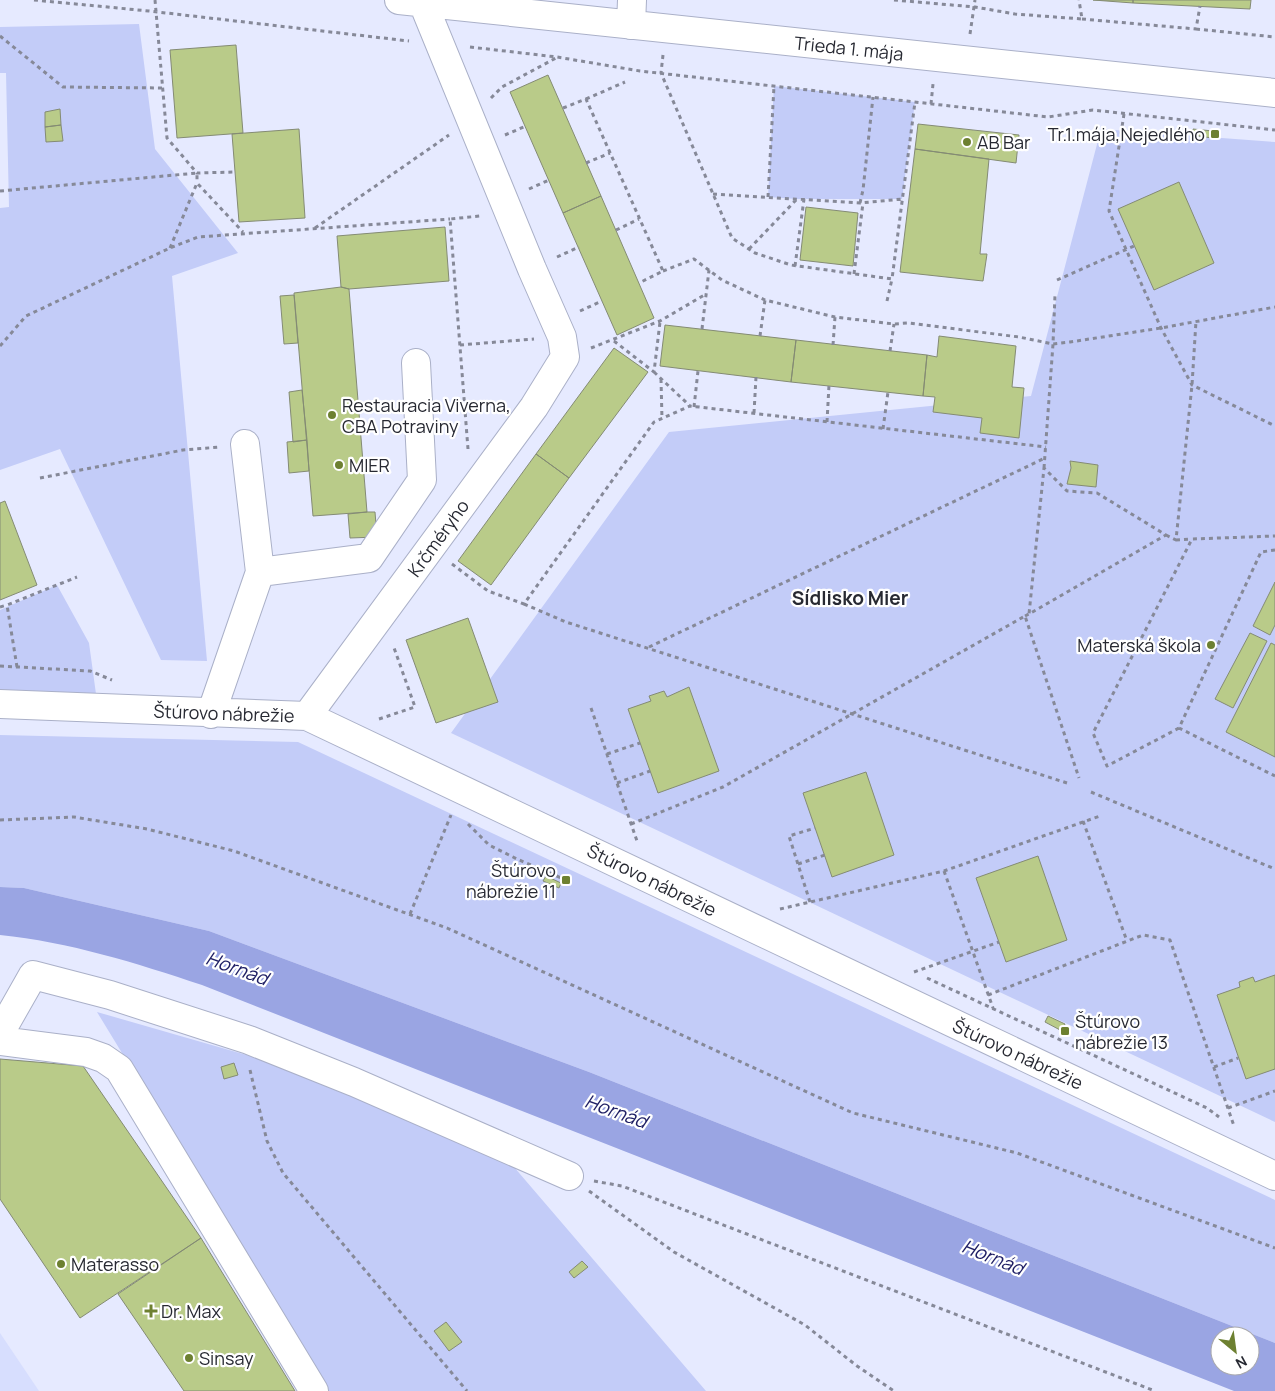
<svg xmlns="http://www.w3.org/2000/svg" width="1275" height="1391" font-family="Manrope,sans-serif">
<rect width="100%" height="100%" fill="#e6eaff"/>
<!-- built -->
<path fill="#d7defe" d="M0,1333L39,1391H0Z"/>
<!-- green -->
<path fill="#c3ccf8" d="M139,24L155,149L238,253L172,276L207,661L161,660L60,449L0,470V208L9,207L6,73H0V27Z
M774,86L915,102L902,199H797L768,197Z
M1101,129L1275,142V1122L451,733L669,432L1031,396Z
M57,585L89,643L96,694L0,693V610Z
M0,735L298,742L1275,1200V1343L589,1072L209,931L24,888L0,887Z
M97,1012L264,1060L419,1113L514,1167L706,1391H328Z"/>
<!-- water -->
<path fill="#9aa5e3" fill-rule="evenodd" d="M0,887L24,888L209,931L589,1072L1275,1343V1391H1234L202,985C136,963 69,942 0,935ZM1220,1336H1250V1366H1220Z"/>
<!-- building -->
<path fill="#b9cb89" stroke="#848b74" d="M1093,0H1133V3Z
M1133,0H1251L1250,9L1133,3Z
M236,45L243,133L177,138L170,50Z
M548,75L601,196L563,213L510,92Z
M60,109L61,125L45,127V112Z
M918,124L1019,135L1016,163L915,149Z
M61,125L63,141L46,142L45,127Z
M299,129L305,218L239,222L232,134Z
M1193,129L1213,131L1212,138L1192,135Z
M915,149L989,159L980,254H987L983,281L900,272Z
M1179,182L1214,263L1154,290L1118,209Z
M601,196L654,318L617,335L563,213Z
M806,207L858,213L853,266L800,260Z
M445,227L449,281L349,289L341,287L337,236Z
M341,287L349,289L367,512L313,516L294,293Z
M294,295L298,343L284,344L280,296Z
M665,325L796,340L791,382L660,366Z
M939,336L1016,346L1012,387L1024,388L1019,438L980,433L982,418L933,412L935,397L923,396L927,355L937,357Z
M796,340L927,355L923,396L791,382Z
M614,348L648,372L569,478L536,454Z
M302,390L307,440L293,442L289,392Z
M307,440L309,471L289,473L287,442Z
M536,454L569,478L491,585L458,561Z
M1070,461L1098,465L1096,487L1067,484L1071,468Z
M5,501L37,585L0,600V503Z
M367,512H375L377,537L350,538L348,514Z
M1275,582V625L1270,635L1253,626Z
M468,618L498,702L436,723L406,640Z
M1250,633L1267,641L1233,708L1215,699Z
M1271,643L1275,645V757L1226,732Z
M689,687L719,771L658,793L628,709L651,701L649,696L664,691L667,697Z
M866,772L894,855L832,877L803,793Z
M1038,856L1067,940L1006,962L976,878Z
M546,876L561,883L559,888L543,881Z
M1275,975V1069L1246,1079L1217,995L1240,987L1239,982L1253,977L1255,982Z
M1048,1016L1065,1024L1062,1031L1045,1022Z
M0,1059L83,1066L201,1238L80,1318L0,1199Z
M234,1063L238,1075L224,1079L221,1067Z
M201,1238L295,1391H184L118,1294Z
M582,1261L588,1267L574,1278L569,1272Z
M446,1322L462,1342L449,1351L434,1331Z"/>
<g fill="none" stroke-linecap="round" stroke-linejoin="round">
<defs>
<path id="minor" d="M399,0L1275,93
M631,25L632,0
M245,444L260,572
M0,704L307,716L1275,1176
M211,714L260,572L369,558L422,480L416,363
M307,716L534,407L565,357L562,337L532,269L423,3
M0,1033L33,975L110,995L249,1040L354,1082L569,1176
M0,1041L86,1052L103,1058L119,1069L314,1391"/>
</defs>
<!-- minor casing -->
<use href="#minor" stroke="#aab0c8" stroke-width="30"/>
<!-- path -->
<path stroke="#868998" stroke-width="3" stroke-dasharray="4 4" stroke-linecap="butt" d="M34,0L149,11L409,41
M155,0L167,138L197,173L235,172
M894,0L975,7L1015,14L1082,19L1079,0
M1082,19L1196,29L1200,6
M1196,29L1275,37
M970,34L975,0
M0,36L63,87L163,88
M470,47L557,57L640,71L1048,117L1093,110L1275,130
M663,55L661,73L732,238L755,253L791,265L892,279L915,102
M491,98L502,87L556,58
M586,99L625,82
M931,104L933,84
M563,108L586,99L663,271L639,283
M1124,114L1109,211L1161,328L1192,385L1275,426
M505,135L526,126
M586,163L610,153
M529,189L549,180
M0,191L197,173V183
M713,194L860,203L902,199
M768,197L774,86
M860,203L863,190L873,97
M315,228L449,135
M616,230L639,219
M170,248L197,183L243,232
M749,249L797,199
M557,257L579,247
M795,266L804,199
M663,271L694,259L722,280L765,300L835,317L894,324L908,323L1019,337L1053,344L1070,342L1161,328L1275,307
M854,274L863,203
M1057,280L1134,246
M887,301L892,279
M580,311L602,301
M702,329L709,270
M760,336L765,300
M614,341L654,372L660,322
M460,345L534,339
M833,345L835,317
M0,346L26,316L170,248L198,237L450,219
M591,348L660,321L706,294
M890,351L894,324
M654,372L690,406
M661,379L662,419
M694,407L698,371
M754,413L756,377
M827,422L829,385
M883,429L888,392
M468,449L450,219L480,216
M1044,468L1053,344L1055,295
M40,478L183,450L220,447
M1166,535L1176,540L1192,385L1196,321
M1176,540L1192,539
M1275,550L1261,552L1179,728L1275,776
M452,564L488,591L524,604L654,422L690,406L1046,447
M524,604L566,622L1067,783
M0,607L7,605
M1025,616L1029,614L1166,535L1097,493L1067,491L1044,468L1029,614
M649,647L1045,458
M0,666L90,671L112,680
M17,667L7,605L77,577
M591,708L637,841
M379,719L415,707L393,645
M1179,728L1107,766L1093,733L1192,539L1275,536
M607,754L640,743
M617,783L650,771
M1091,792L1275,869
M0,820L74,817L147,829L234,851L447,928L853,1113L1017,1153L1275,1248
M1083,821L1127,941
M468,824L489,845L517,859L566,880
M631,824L723,787L1025,616L1079,778
M798,864L825,855
M944,871L993,1008
M810,902L789,836L815,828
M780,909L944,871L1100,816
M410,914L451,815
M914,972L999,942
M927,978L1207,1108L1219,1117
M988,995L1143,935L1170,940L1234,1126
M1214,1067L1238,1058
M250,1070L267,1141L283,1173L467,1391
M1228,1108L1275,1091
M594,1181L622,1186L1155,1391
M589,1191L674,1252L805,1325L857,1366L894,1391"/>
<!-- minor -->
<use href="#minor" stroke="#fff" stroke-width="28"/>
</g>
<!-- markers -->
<g fill="#6d8031" stroke="#fff" stroke-width="2">
<rect x="1210" y="129" width="10" height="10" rx="2.5"/>
<circle cx="967" cy="142" r="5"/>
<circle cx="332" cy="415" r="5"/>
<circle cx="339" cy="465" r="5"/>
<circle cx="1211" cy="645" r="5"/>
<rect x="561" y="875" width="10" height="10" rx="2.5"/>
<rect x="1060" y="1026" width="10" height="10" rx="2.5"/>
<circle cx="61" cy="1264" r="5"/>
<path d="M148.5 1303.5h5v5h5v5h-5v5h-5v-5h-5v-5h5z"/>
<circle cx="189" cy="1358" r="5"/>
</g>
<g text-anchor="middle" dominant-baseline="central" stroke-width="4.5" stroke-linejoin="round" paint-order="stroke">
<!-- street labels -->
<g font-size="18" fill="#272932" stroke="#fff">
<text transform="translate(849 48) rotate(6)">Trieda 1. mája</text>
<text transform="translate(438 538) rotate(-54)">Krčméryho</text>
<text transform="translate(224 713) rotate(2)">Štúrovo nábrežie</text>
<text transform="translate(652 880) rotate(26)">Štúrovo nábrežie</text>
<text transform="translate(1018 1054) rotate(25)">Štúrovo nábrežie</text>
</g>
<!-- poi labels -->
<g font-size="18" fill="#272932" stroke="#fff" text-anchor="start">
<text x="1205" y="134" text-anchor="end">Tr.1.mája,Nejedlého</text>
<text x="977" y="142">AB Bar</text>
<text x="342" y="405">Restauracia Viverna,<tspan x="342" dy="21">CBA Potraviny</tspan></text>
<text x="349" y="465">MIER</text>
<text x="1201" y="645" text-anchor="end">Materská škola</text>
<text x="556" y="870" text-anchor="end">Štúrovo<tspan x="556" dy="21">nábrežie 11</tspan></text>
<text x="1075" y="1021">Štúrovo<tspan x="1075" dy="21">nábrežie 13</tspan></text>
<text x="71" y="1264">Materasso</text>
<text x="161" y="1311">Dr. Max</text>
<text x="199" y="1358">Sinsay</text>
</g>
<!-- neighbourhood labels -->
<g font-size="19" font-weight="bold" fill="#272932" stroke="#fff">
<text x="850" y="598">Sídlisko Mier</text>
</g>
<!-- water labels -->
<g font-size="19" font-style="italic" fill="#1e1e64" stroke="#fff">
<text transform="translate(237 968) rotate(20)">Hornád</text>
<text transform="translate(616 1111) rotate(20)">Hornád</text>
<text transform="translate(993 1257) rotate(22)">Hornád</text>
</g>
</g>
<!-- north arrow -->
<g transform="translate(1235 1351) rotate(151)"><circle r="24" fill="#ffffff" stroke="#a9a9ad"/>
<path d="M0-4L9 19L0 12L-9 19Z" fill="#6d8031"/>
<text y="-8" font-size="14" font-weight="bold" text-anchor="middle" fill="#272932">N</text>
</g>
</svg>
